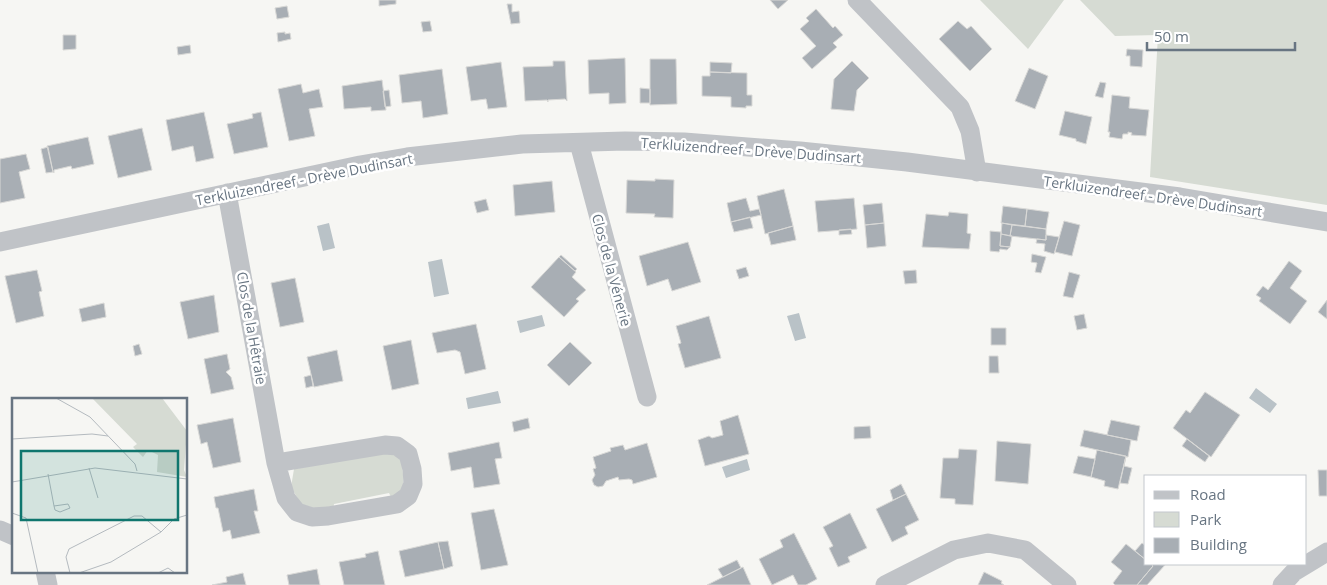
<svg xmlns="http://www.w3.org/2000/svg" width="1327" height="585" font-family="'Open Sans',sans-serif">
<rect width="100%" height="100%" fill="#f6f6f3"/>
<!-- green -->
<path fill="#d6dbd3" d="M980,0H1064L1028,49Z
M1080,0H1327V205L1150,177L1158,35L1115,36Z
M392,452L402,458L404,492L392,499L389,493L334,504L333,510L323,511L301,504L291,487L294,469Z"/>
<!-- water -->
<path fill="#b9c2c7" d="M329,223L335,248L323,251L317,226Z
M442,259L449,294L434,297L428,262Z
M799,313L806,338L795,341L787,316Z
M542,315L545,326L520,333L517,321Z
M1256,388L1277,404L1270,413L1249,398Z
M498,391L501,403L468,409L466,398Z
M747,459L750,470L726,478L722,467Z"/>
<!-- building -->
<path fill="#a8aeb4" stroke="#d8d8d6" d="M379,0H396V4L379,6Z
M770,0H788L778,9Z
M507,4H512V12L519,11L520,23L511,24Z
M287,6L289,17L277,19L275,8Z
M816,9L833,28L835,26L843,35L833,43L837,47L812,69L802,58L816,46L800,29L809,21L806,18Z
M430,21L432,31L423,32L421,22Z
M958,21L967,29L971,26L992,49L970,71L939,39Z
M285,32V34L290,33L291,39L278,42L277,33Z
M63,35H76V49L63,50Z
M190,45L191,53L178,55L177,47Z
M1127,49L1143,50L1142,67L1130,66V56H1126Z
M625,58L626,103L609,104V93L589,94L588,60Z
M650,59H676L677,104L650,105Z
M553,61H565L567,101L565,99L548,100V102L547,100L525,101L523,67L553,66Z
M852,61L869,78L857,90L854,111L831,109L834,79Z
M501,62L507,107L488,109L486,99L471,101L466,67Z
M710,62L732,63L731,73L710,72Z
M1029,68L1048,76L1035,109L1015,101Z
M442,69L448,114L423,118L421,101L402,103L399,75Z
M710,72L747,73V95H752V106H746V108L731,107V97L702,96V76H710Z
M382,80L386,110L371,111V107L344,109L342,86Z
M1100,82L1106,83L1103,98L1095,96Z
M301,84L303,93L319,89L323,107L309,109L315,136L289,141L278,89Z
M640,88L650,89V103H640Z
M389,90L391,106L385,107L383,91Z
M1112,95L1130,97L1129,108L1149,110L1146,136L1131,135L1132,133L1128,132V134H1123L1122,139L1109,137L1110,132H1108Z
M1065,111L1092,117L1086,144L1076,141V139L1059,135Z
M204,112L214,158L196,162L193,146L172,151L166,120Z
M261,112L268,147L234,154L227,124L253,118L252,114Z
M142,128L152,170L118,178L108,136Z
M88,137L94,164L72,169L71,166L54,170V173L53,172L47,146Z
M48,147L53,172L46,173L41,149Z
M26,154L30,169L19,172L25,198L0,203V159Z
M655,179L674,180L673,218L654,217L655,214L626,213L627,180L655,181Z
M552,181L555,212L515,216L513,185Z
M784,189L793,226L765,234L757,196Z
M746,198L750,211L759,209L761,215L731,222L727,203Z
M854,198L857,229L818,232L815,201Z
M486,199L489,210L477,213L474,202Z
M882,203L884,223L865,225L863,205Z
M1003,206L1027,209L1025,226L1001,223Z
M1027,209L1049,212L1046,229L1025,226Z
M949,212L968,214L967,233L971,234L969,249L922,247L926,214L948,216Z
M750,217L753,228L734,232L731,222Z
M1064,221L1080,225L1072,256L1055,252Z
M884,223L886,246L867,248L865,225Z
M1002,223L1012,225L1010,236L1001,234Z
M1012,225L1046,229V240L1010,236Z
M793,226L796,240L771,245L768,233Z
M851,229L852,234L839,235V230Z
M990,231L1001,232L1000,246L1010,247L1007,250L1000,249L999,252L990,251Z
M1001,234L1012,236L1010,247L1000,246Z
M1046,235L1059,237L1054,254L1044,251L1045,244L1036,243L1037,239L1046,240Z
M688,242L701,282L672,291L668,279L647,286L639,256Z
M1032,254L1046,257L1041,273L1035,272L1037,263L1031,262Z
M561,255L577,269L575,271L559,257Z
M559,257L576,272L572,277L586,290L576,299L579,301L564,317L531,287Z
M1289,261L1302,271L1290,288L1307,301L1290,324L1259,301L1261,298L1256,295L1263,286L1268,290Z
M746,267L749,276L739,279L736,270Z
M37,270L42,291L39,292L44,316L16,323L5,276Z
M916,270L917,283L905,284L903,271Z
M1069,272L1080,275L1073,298L1063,296Z
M295,278L304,322L280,327L271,283Z
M214,295L219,332L188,339L180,302Z
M1327,300V319L1318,312Z
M104,303L106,317L82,322L79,309Z
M1084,314L1087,328L1077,330L1074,316Z
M709,316L721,358L685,368L678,344L681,343L676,326Z
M476,324L486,369L465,374L460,352L455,350L437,353L432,333Z
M991,328H1006V345H991Z
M411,340L419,384L392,390L383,346Z
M570,342L592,363L569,386L547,365Z
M139,344L142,354L135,356L133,346Z
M337,350L343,381L314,387L307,357Z
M227,354L230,369L226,372L231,377L234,389L211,394L204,359Z
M989,356H998L999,373H989Z
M311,375L313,386L306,388L304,377Z
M1205,392L1240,415L1211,457L1173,428L1186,410L1190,413Z
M738,415L749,454L705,466L698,440L709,436L712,438L723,435L720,421Z
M233,418L241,462L213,468L207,442L201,444L197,425Z
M528,418L530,428L514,432L512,422Z
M1111,420L1140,426L1137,441L1107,435Z
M870,426L871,438L854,439V427Z
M1084,430L1131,440L1128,457L1080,446Z
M1187,439L1209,456L1205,462L1182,446Z
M997,441L1031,444L1028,484L995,481Z
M499,442L502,458L495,459L500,484L474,488L471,467L451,471L448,453Z
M647,443L657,477L633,484L632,480L629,479L619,480L618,477L606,481L603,486L598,487L594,485L592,480L595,475L593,469L596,468L593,457L611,451L610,448L623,445L625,450Z
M959,449L977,450L973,505L955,504V499L940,498L943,458H958Z
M1097,450L1126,456L1118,489L1104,486L1105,481L1091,477Z
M1078,456L1095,459L1091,477L1073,473Z
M1126,456L1124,466L1132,468L1128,484L1120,483Z
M1318,470H1327V496H1319Z
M901,484L906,494L893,500L890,490Z
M254,489L258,511H254L260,533L232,539L230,530L223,532L218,508H216L214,497Z
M906,494L919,520L905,527L908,534L892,542L876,509Z
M494,509L508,565L481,570L471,513Z
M850,513L867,548L848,557L850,562L838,567L829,548L833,546L823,527Z
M794,533L817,579L806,585H798L793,575L772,585L759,559L783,547L780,540Z
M448,541L453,566L444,569L438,542Z
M438,542L444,569L405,577L399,551Z
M1142,543L1146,546V560L1135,551Z
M1126,544L1146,560V564H1151L1153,566L1137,585H1115L1113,583L1122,571L1111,562Z
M378,551L385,585H344L339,562L366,557L365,554Z
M737,560L741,568L723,577L718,569Z
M1151,564L1165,565L1147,585H1137L1153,566Z
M743,567L751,585H707Z
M317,569L320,585H289L287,575Z
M984,572L1002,581L1001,583L1004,585H978Z
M243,573L246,585H212L227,582L226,577Z"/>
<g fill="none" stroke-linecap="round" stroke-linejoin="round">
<!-- street -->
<path stroke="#c0c3c7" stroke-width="19" d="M857,0L960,107L970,131L977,172
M579,143L647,397
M227,193L276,463L286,498L297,512L312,517L328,516L397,504L408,496L413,484L412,469L408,454L397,446L385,445L276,463
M0,242L360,165L407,157L522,144L625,141L684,142L800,151L907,162L1180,197L1327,222
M0,530L14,536
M45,571L48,585
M885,585L954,550L988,543L1025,550L1067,585
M1282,585L1294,572L1327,552"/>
</g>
<g text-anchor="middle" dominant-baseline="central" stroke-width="5" stroke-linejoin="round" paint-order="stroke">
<!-- street labels -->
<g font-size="14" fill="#687582" stroke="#fff">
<text transform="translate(751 150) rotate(4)">Terkluizendreef - Drève Dudinsart</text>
<text transform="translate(304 179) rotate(-11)">Terkluizendreef - Drève Dudinsart</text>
<text transform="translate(1153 196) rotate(8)">Terkluizendreef - Drève Dudinsart</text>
<text transform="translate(612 270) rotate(75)">Clos de la Vénerie</text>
<text transform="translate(252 328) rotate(80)">Clos de la Hêtraie</text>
</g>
</g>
<!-- overview -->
<g transform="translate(12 398)">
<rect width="175" height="175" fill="#f6f6f3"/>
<path d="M80,0H150L175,33L172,72L175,79L145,74L146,57L136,52L131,59L121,49L125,46Z" fill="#d6dbd3"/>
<path fill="none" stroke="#b4babf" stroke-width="1" d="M44,0L78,19L123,66L125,73M0,41L80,36L96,38M77,70L86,100M36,76L42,108L43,112L48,114L58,110L56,106L42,108M0,84L83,70L175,81M0,115L14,120L26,175M58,175L54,159L57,151L122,118H130L149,134M67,175L99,164L149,134L162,121L175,117M146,175L156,170L163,175"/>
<path fill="#0f766e" fill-opacity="0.15" stroke="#0f766e" stroke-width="2.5" d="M9,53H166V122H9Z"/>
<rect width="175" height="175" fill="none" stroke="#687582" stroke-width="2.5"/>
</g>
<!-- legend -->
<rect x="1144" y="475" width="162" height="90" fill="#ffffff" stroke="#c3c8cd"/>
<rect x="1154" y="491" width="25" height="8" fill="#c0c3c7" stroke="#c3c8cd"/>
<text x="1190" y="500" font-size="15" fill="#687582">Road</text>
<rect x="1154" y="512" width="25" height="15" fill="#d6dbd3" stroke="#c3c8cd"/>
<text x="1190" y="525" font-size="15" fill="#687582">Park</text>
<rect x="1154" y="538" width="25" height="15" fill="#a8aeb4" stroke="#c3c8cd"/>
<text x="1190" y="550" font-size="15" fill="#687582">Building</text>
<!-- scale -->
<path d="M1147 42v8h148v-8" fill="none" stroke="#687582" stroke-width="2.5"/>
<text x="1154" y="42" font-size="15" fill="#687582" stroke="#ffffff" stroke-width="4" paint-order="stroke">50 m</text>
</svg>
